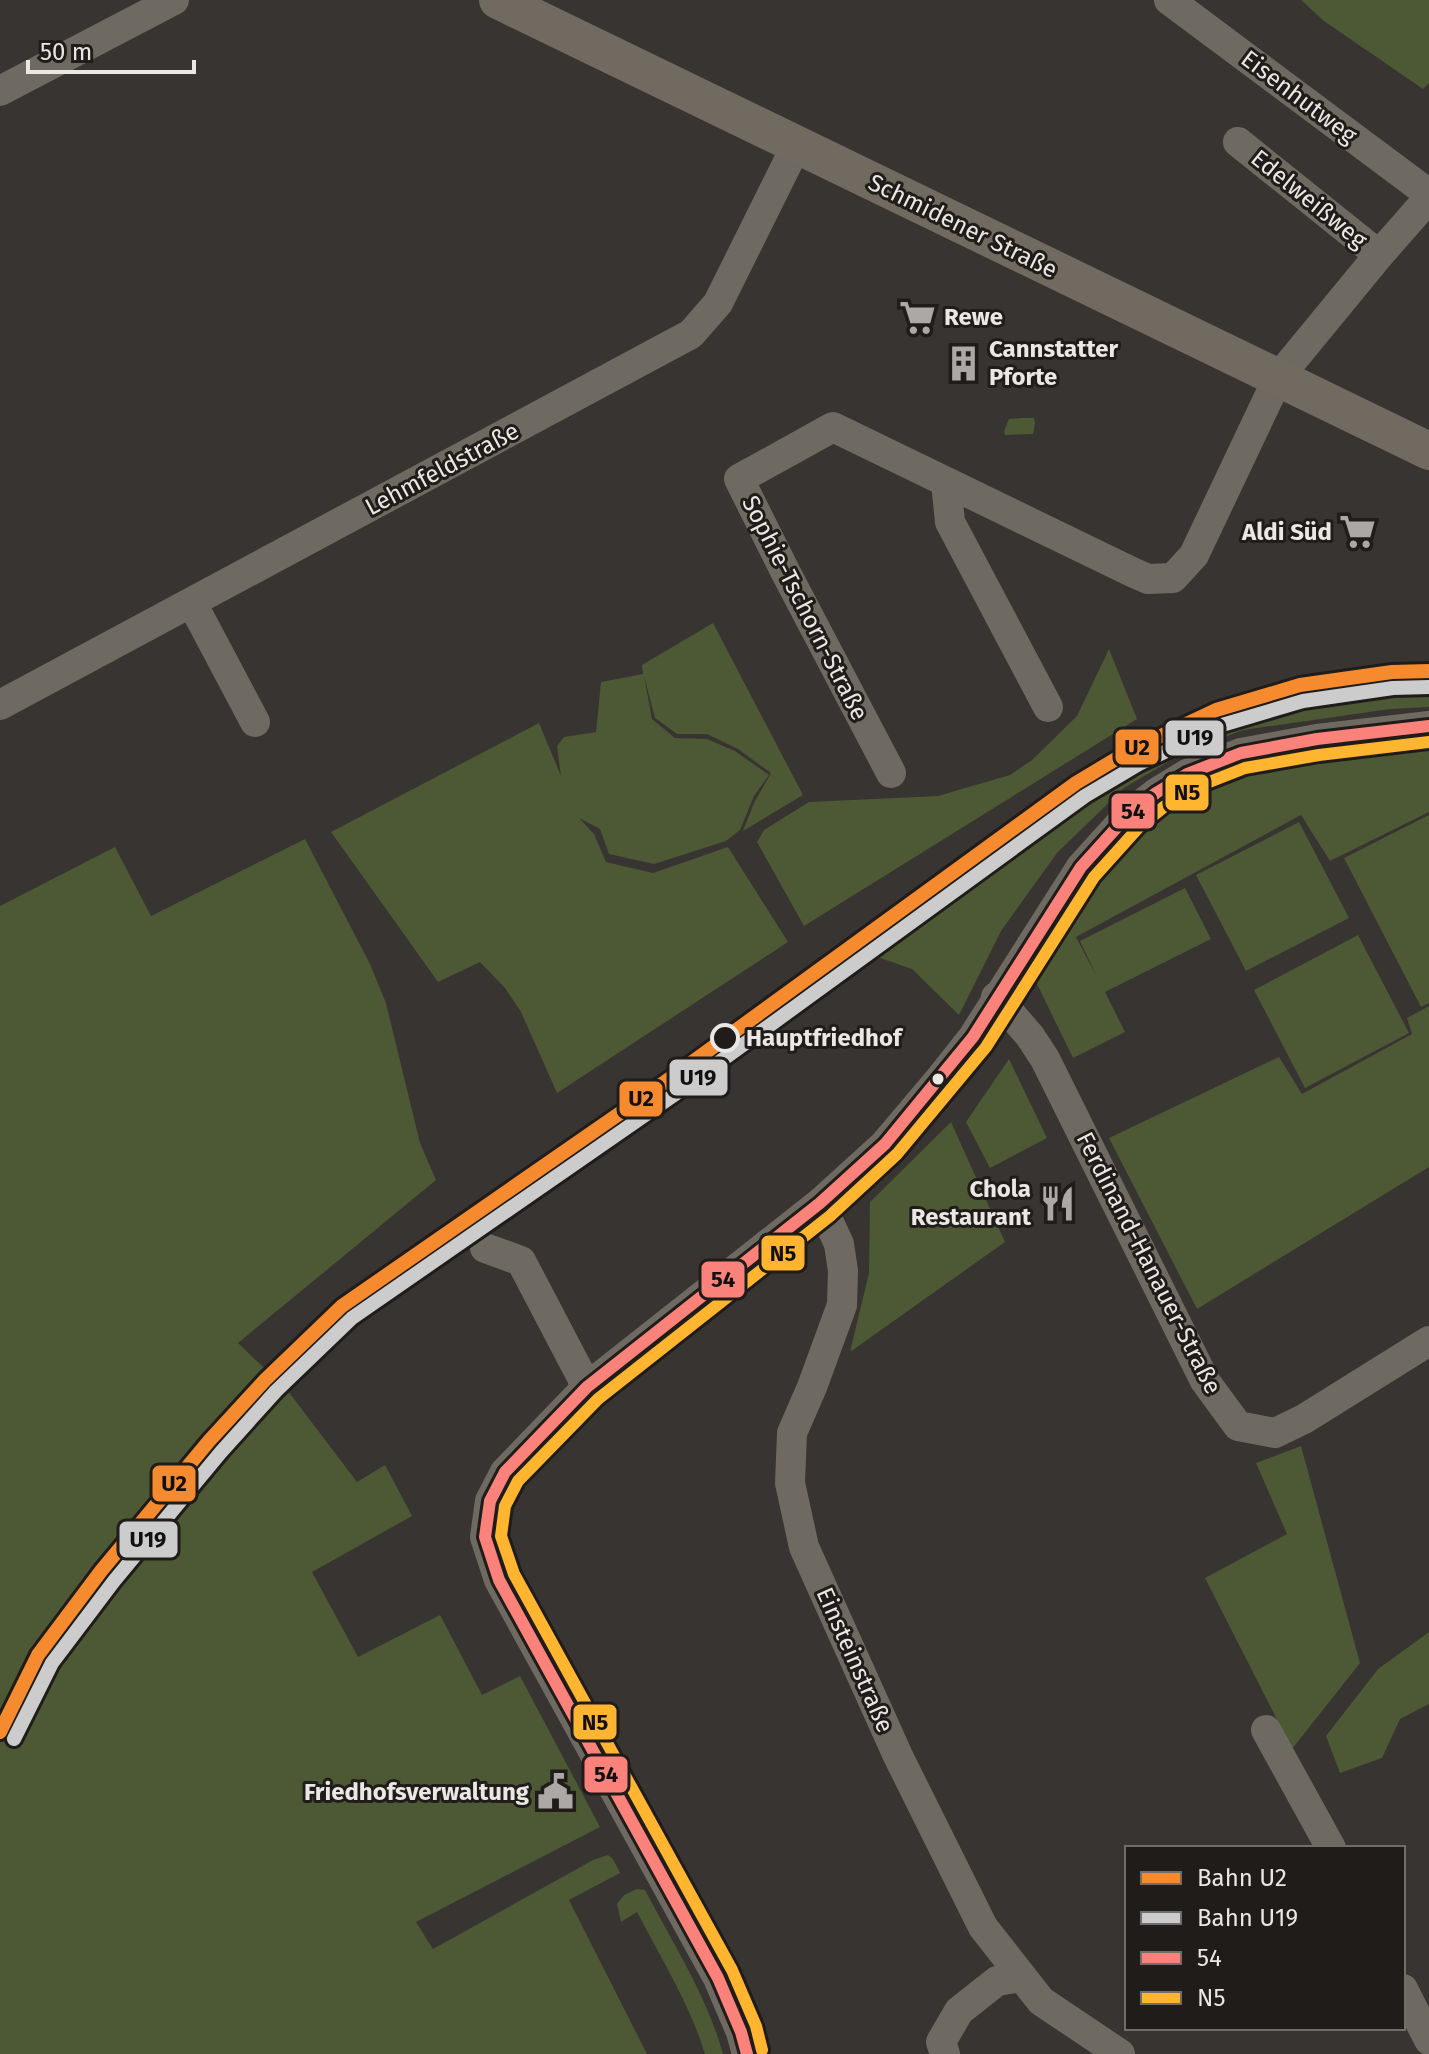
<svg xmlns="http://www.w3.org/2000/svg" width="1429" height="2054" font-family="'Fira Sans',sans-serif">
<rect width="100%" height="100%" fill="#373432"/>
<!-- green -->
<path fill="#4d5834" d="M1301,0H1429V83L1423,89L1324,21Z
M1021,418H1034L1035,423L1033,434L1005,435L1004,431L1009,419Z
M713,623L803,795L743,831L754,803L771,773L738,749L707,734H677L655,718L644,676L652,719L675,738L707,739L735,751L769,775L754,796L740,830L726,841L654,864L609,854L600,829L579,818L594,834L606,862L653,873L728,847L788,942L557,1093L521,1012L505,988L480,962L438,982L331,832L539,723L561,776L557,746L564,737L596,732L601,682L643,674L642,665Z
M1109,649L1137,719L804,926L757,842L764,830L809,802L938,796L1010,775L1032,760L1077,716Z
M1413,678H1429V707L1390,709L1243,730L1183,753L1124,788L1057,853L1001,931L959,1015L912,969L860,951L1109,772L1175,735L1239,708L1330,687Z
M1427,745L1429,749V812L1330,861L1301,815L1076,937L1098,979L1080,941L1185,888L1211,939L1105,992L1125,1032L1073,1058L1036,982L1098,879L1147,828L1196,794L1249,773L1320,760Z
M1429,815V1003L1421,1007L1344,858Z
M1299,822L1349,918L1246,971L1196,875Z
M305,839L370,964L386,1003L420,1143L436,1180L238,1343L288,1391L357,1482L385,1465L412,1516L312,1572L358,1657L440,1615L482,1695L520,1676L600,1827L416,1922L433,1949L593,1860L608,1855L613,1859L620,1873L569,1900L647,2054H0V906L115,847L151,916Z
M1358,935L1409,1033L1305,1088L1254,990Z
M1429,1006V1167L1197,1309L1109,1138L1279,1057L1302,1094L1412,1034L1407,1018Z
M1009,1059L1047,1138L990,1168L966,1122Z
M951,1122L1005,1242L850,1352L869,1273L870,1202Z
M1301,1446L1360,1663L1292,1749L1205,1578L1287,1534L1256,1463Z
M1429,1632V1704L1400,1719L1382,1758L1340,1773L1326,1736L1378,1669Z
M637,1889L645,1890C673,1943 707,1996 723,2054H705C690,2005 661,1958 637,1912L621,1922L617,1904L624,1895Z"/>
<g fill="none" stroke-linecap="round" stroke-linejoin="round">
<!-- minor -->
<path stroke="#6e6a62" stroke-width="30" d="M1169,0L1429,194
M0,91L174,0
M1238,142L1379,255
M946,482L950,522L1048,707
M192,603L255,722
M0,705L691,334L718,303L797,144
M891,773L786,573L739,479L833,427L1132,572L1148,579L1173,578L1194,555L1278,378L1379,255L1429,198
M996,997L1030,1036L1045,1059L1205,1381L1238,1426L1275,1433L1304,1419L1429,1341
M820,1203L839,1244L843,1271L842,1305L812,1387L792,1433L790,1483L804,1547L898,1756L983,1927L1041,2001L1120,2054
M485,1248L521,1261L587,1387
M1266,1730L1331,1848
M1403,1989L1429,2040
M747,2054L741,2032L718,1978L499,1580L485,1537L490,1501L505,1472L587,1387L820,1203L885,1144L939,1080L973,1037L1081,867L1128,815L1156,793L1187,774L1241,753L1317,739L1429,726
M945,2054L941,2042L959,2011L997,1981L1021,1977"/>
<!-- major -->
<path stroke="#706a61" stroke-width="38" d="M498,0L1429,451"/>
<defs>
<path id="bus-1" d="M747,2054L741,2032L718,1978L499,1580L485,1537L490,1501L505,1472L587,1387L820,1203L885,1144L973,1037L1081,867L1128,815L1156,793L1187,774L1241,753L1317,739L1429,726"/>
<path id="bus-2" d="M762,2050L756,2026L732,1970L514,1574L501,1536L505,1506L518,1481L598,1399L830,1216L897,1154L986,1047L1094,877L1139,827L1165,806L1194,788L1245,768L1319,755L1429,742"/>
</defs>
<!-- bus-1 casing -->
<use href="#bus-1" stroke="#1f1c1a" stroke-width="18"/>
<!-- bus-2 casing -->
<use href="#bus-2" stroke="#1f1c1a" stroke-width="18"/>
<!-- bus-1 -->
<use href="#bus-1" stroke="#fb827a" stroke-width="12"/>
<!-- bus-2 -->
<use href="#bus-2" stroke="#ffb530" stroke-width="12"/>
<defs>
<path id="rail-1" d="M0,1732L38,1655L101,1571L209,1441L265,1380L342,1306L665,1082L1076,783L1131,750L1216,710L1300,685L1392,672L1429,671"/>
<path id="rail-2" d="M14,1739L52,1663L114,1581L221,1452L276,1391L352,1318L674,1095L1085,796L1139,764L1222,725L1303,701L1393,688L1429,687"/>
</defs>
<!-- rail-1 casing -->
<use href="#rail-1" stroke="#1f1c1a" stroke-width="20"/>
<!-- rail-2 casing -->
<use href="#rail-2" stroke="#1f1c1a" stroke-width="20"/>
<!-- rail-1 -->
<use href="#rail-1" stroke="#f68a2e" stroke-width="14"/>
<!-- rail-2 -->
<use href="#rail-2" stroke="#ccc" stroke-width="14"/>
</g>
<!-- icons -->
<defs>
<symbol id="supermarket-bare" viewBox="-9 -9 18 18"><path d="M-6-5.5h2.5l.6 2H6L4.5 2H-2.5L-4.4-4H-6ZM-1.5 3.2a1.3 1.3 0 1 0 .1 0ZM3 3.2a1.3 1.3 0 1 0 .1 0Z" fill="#aba8a6" stroke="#1f1c1a" stroke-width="2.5" paint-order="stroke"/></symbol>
<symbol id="building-bare" viewBox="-9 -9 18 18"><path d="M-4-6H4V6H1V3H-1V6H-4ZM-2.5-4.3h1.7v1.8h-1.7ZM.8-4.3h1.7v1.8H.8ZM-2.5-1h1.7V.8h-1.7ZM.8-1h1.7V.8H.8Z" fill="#aba8a6" stroke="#1f1c1a" stroke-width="2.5" paint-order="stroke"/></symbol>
<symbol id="restaurant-bare" viewBox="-9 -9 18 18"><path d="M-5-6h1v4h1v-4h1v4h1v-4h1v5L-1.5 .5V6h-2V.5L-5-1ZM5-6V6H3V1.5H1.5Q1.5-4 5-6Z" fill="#aba8a6" stroke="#1f1c1a" stroke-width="2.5" paint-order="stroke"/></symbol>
<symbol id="civic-bare" viewBox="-9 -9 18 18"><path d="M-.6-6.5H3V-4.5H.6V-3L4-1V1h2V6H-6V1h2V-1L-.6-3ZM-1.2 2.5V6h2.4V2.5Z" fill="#aba8a6" stroke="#1f1c1a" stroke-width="2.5" paint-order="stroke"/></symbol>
</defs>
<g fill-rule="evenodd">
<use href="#supermarket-bare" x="892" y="292" width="51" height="51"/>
<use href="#building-bare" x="938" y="338" width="51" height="51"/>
<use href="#supermarket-bare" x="1332" y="506" width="51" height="51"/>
<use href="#restaurant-bare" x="1032" y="1178" width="51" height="51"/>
<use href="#civic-bare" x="530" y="1766" width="51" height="51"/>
</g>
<!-- markers -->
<circle fill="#1f1c1a" stroke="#eae7e4" stroke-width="4" cx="725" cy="1038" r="13"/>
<circle fill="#eae7e4" stroke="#1f1c1a" stroke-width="3" cx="938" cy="1079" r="7"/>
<g text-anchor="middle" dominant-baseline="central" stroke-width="6" stroke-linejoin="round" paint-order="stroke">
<!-- street labels -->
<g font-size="24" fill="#eae7e4" stroke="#1f1c1a">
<text transform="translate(1299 97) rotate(37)">Eisenhutweg</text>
<text transform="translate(1309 199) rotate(39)">Edelweißweg</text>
<text transform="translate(963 226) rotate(26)">Schmidener Straße</text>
<text transform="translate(442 469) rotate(-28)">Lehmfeldstraße</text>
<text transform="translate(805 608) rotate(63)">Sophie-Tschorn-Straße</text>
<text transform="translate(1149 1263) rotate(63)">Ferdinand-Hanauer-Straße</text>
<text transform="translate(855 1660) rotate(66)">Einsteinstraße</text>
</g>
<!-- poi labels -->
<g font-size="24" font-weight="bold" fill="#eae7e4" stroke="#1f1c1a" text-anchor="end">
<text x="944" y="317" text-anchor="start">Rewe</text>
<text x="989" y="349" text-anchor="start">Cannstatter<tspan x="989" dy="28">Pforte</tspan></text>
<text x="1332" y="532">Aldi Süd</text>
<text x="1031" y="1189">Chola<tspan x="1031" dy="28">Restaurant</tspan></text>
<text x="529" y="1792">Friedhofsverwaltung</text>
</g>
<!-- stop labels -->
<g font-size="24" font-weight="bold" fill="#eae7e4" stroke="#1f1c1a" text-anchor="start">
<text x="746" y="1038">Hauptfriedhof</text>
</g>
</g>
<g stroke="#1f1c1a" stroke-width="3">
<rect x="1164" y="719" width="61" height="38" rx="8" fill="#ccc"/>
<rect x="1114" y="728" width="46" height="38" rx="8" fill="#f68a2e"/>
<rect x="1164" y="773" width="46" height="39" rx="8" fill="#ffb530"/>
<rect x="1110" y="792" width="46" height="38" rx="8" fill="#fb827a"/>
<rect x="668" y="1058" width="61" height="39" rx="8" fill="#ccc"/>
<rect x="618" y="1080" width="46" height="38" rx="8" fill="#f68a2e"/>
<rect x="760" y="1234" width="46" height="38" rx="8" fill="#ffb530"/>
<rect x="700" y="1260" width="46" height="39" rx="8" fill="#fb827a"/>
<rect x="151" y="1464" width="46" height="39" rx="8" fill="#f68a2e"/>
<rect x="118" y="1520" width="61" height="39" rx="8" fill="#ccc"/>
<rect x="572" y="1703" width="46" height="38" rx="8" fill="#ffb530"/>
<rect x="583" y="1755" width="46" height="39" rx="8" fill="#fb827a"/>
</g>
<g font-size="22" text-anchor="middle" font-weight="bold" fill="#111">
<text x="1195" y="745">U19</text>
<text x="1137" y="755">U2</text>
<text x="1187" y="800">N5</text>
<text x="1133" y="819">54</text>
<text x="698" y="1085">U19</text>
<text x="641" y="1106">U2</text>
<text x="783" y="1261">N5</text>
<text x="723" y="1287">54</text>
<text x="174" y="1491">U2</text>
<text x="148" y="1547">U19</text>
<text x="595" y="1730">N5</text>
<text x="606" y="1782">54</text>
</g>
<!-- legend -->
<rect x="1125" y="1846" width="280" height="184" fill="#1f1c1a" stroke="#706d6b" stroke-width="2"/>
<rect x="1141" y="1872" width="40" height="12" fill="#f68a2e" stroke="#706d6b" stroke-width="2"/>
<text x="1197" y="1886" font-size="24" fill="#eae7e4">Bahn U2</text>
<rect x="1141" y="1912" width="40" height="12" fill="#cccccc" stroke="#706d6b" stroke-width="2"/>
<text x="1197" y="1926" font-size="24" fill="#eae7e4">Bahn U19</text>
<rect x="1141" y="1952" width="40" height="12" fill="#fb827a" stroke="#706d6b" stroke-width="2"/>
<text x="1197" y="1966" font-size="24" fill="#eae7e4">54</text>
<rect x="1141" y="1992" width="40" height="12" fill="#ffb530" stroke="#706d6b" stroke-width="2"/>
<text x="1197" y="2006" font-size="24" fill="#eae7e4">N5</text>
<!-- scale -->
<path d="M28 60v12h166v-12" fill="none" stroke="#eae7e4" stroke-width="4"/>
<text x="40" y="60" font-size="24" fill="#eae7e4" stroke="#1f1c1a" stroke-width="6" paint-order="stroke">50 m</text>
</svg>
